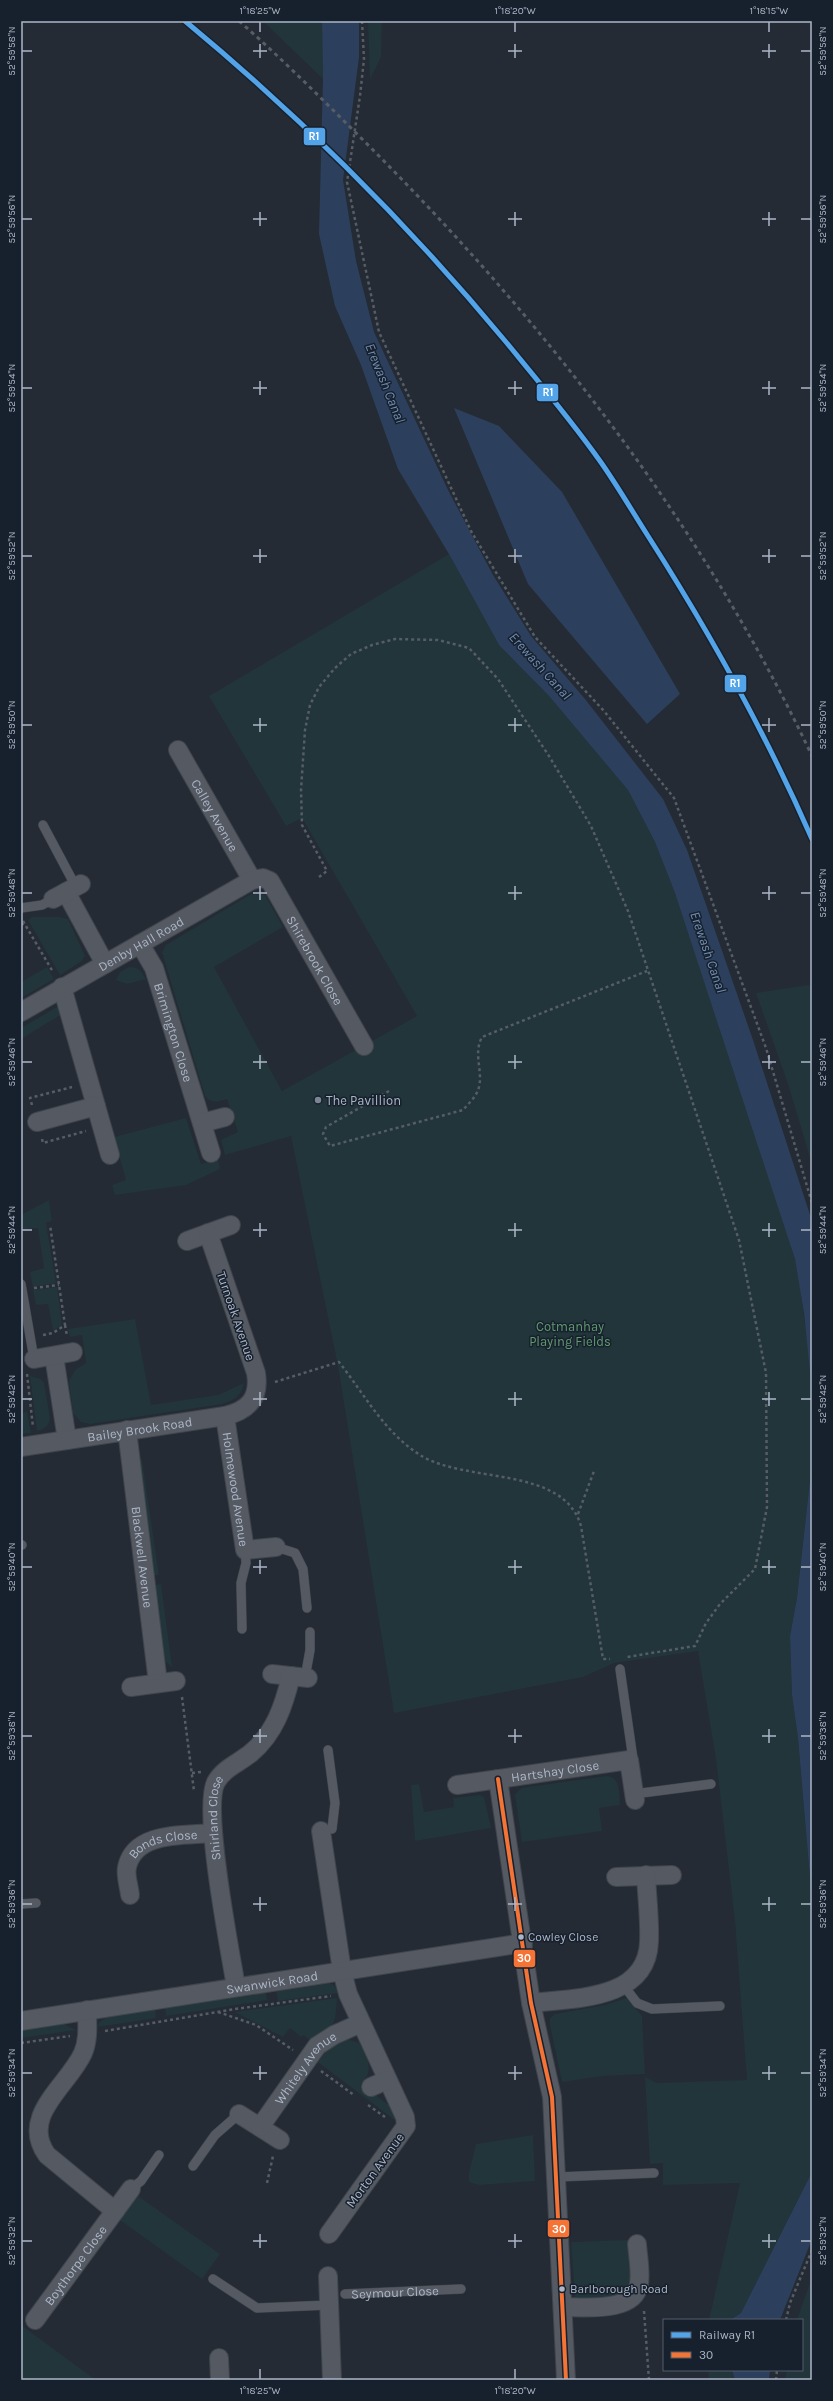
<svg xmlns="http://www.w3.org/2000/svg" width="833" height="2401" font-family="Karla,sans-serif">
<rect width="100%" height="100%" fill="#242b34"/>
<!-- green -->
<path fill="#21353a" d="M262,21H322L323,79L267,25Z
M368,21H382L381,57L370,79Z
M449,554L499,645L549,696L628,790L655,842L675,893L768,1171L795,1259L800,1286L811,1370L812,1462L797,1598L790,1636L792,1695L798,1738L812,1901V2172L741,2313L730,2320H709L740,2183L663,2185V2163L650,2164L645,2077L657,2083L747,2080L735,1921L716,1759L698,1651L614,1663L583,1677L394,1713L338,1366L291,1136L225,1155L221,1140L238,1132L227,1099C218,1102 212,1104 205,1096L162,952L166,945L251,894L265,895L283,927L214,967L282,1091L417,1016L302,818L286,826L209,696Z
M32,917H60L68,919L85,956L82,961L60,975L28,920Z
M47,967L54,979L21,998V982Z
M129,967C139,967 141,971 146,979L127,984L116,980L120,972Z
M808,985L812,987V1164L788,1084L756,993Z
M57,1007H61L62,1014L21,1039V1028Z
M186,1118L201,1164L218,1160L220,1169L186,1185L115,1195L112,1185L126,1180L114,1137Z
M49,1200L52,1221L46,1223L56,1283L33,1287L30,1272L44,1268L38,1228L21,1230V1215Z
M57,1287L62,1325L53,1331L48,1304L36,1305L33,1290Z
M135,1319L151,1405L218,1395L244,1383C241,1397 234,1400 222,1404L90,1424L81,1422L73,1413L69,1381L75,1370L86,1363L82,1335L70,1337L68,1329Z
M30,1376L41,1379L44,1383L50,1418C49,1426 45,1429 37,1431Z
M27,1412L31,1433L21,1434V1413Z
M138,1458L142,1460L159,1575L152,1576Z
M161,1584L172,1667L163,1659L153,1585Z
M607,1776C621,1777 619,1794 620,1805L599,1808L602,1831L522,1842L515,1795L521,1788Z
M419,1784L424,1812L454,1807L453,1798L480,1795L484,1797L491,1828L415,1841L411,1785Z
M329,1982L335,1986L338,1993L278,2001L276,1989Z
M266,1991L267,2000L166,2016L165,2007Z
M337,1998C335,2026 336,2025 313,2042L303,2035L301,2037L290,2028L283,2037L235,2012Z
M627,1998L642,2016L645,2074L603,2076L562,2082L550,2025V2018L555,2014L605,2005Z
M155,2009L156,2018L97,2027C102,2011 140,2011 155,2009Z
M62,2023L76,2030L21,2038V2029Z
M347,2039L359,2043C369,2056 374,2072 361,2084L366,2096L376,2095L387,2104L391,2102L400,2124L315,2060L322,2052Z
M533,2135L535,2181L479,2185L469,2182V2172L476,2144Z
M138,2196L220,2254L202,2279L120,2220Z
M630,2240L632,2284L621,2297L575,2298L571,2242Z
M812,2277V2380H785L787,2370H802V2320H797Z
M21,2325L93,2378L92,2380H21Z
M708,2370H732L735,2380H709Z"/>
<!-- water -->
<path fill="#2c405d" d="M322,21H359V57L343,180L356,261L374,332L448,490L493,575L531,636L585,699L663,799L687,850L753,1040L812,1221V1391L804,1313L795,1259L675,893L655,842L628,790L549,696L499,645L449,554L398,469L361,365L335,306L319,234L323,79Z
M454,408L499,426L562,492L680,694L647,724L528,584Z
M812,1462V1901L798,1738L792,1695L790,1636L797,1598Z
M812,2172V2239L780,2320H730L741,2313Z
M732,2370H770L769,2380H735Z"/>
<g fill="none" stroke-linecap="round" stroke-linejoin="round">
<defs>
<g id="service">
<path d="M43,825L76,887"/>
<path d="M21,908L42,905L53,899"/>
<path d="M21,1284L34,1359"/>
<path d="M21,1545H22"/>
<path d="M276,1547L295,1553L303,1569L307,1608"/>
<path d="M242,1629L241,1583L246,1563L245,1550"/>
<path d="M620,1669L633,1759L630,1760"/>
<path d="M305,1678L310,1650V1632"/>
<path d="M328,1750L335,1803L332,1829"/>
<path d="M634,1794L711,1784"/>
<path d="M21,1904L36,1903"/>
<path d="M624,1986L637,2003L652,2009L720,2006"/>
<path d="M193,2166L215,2135L239,2114"/>
<path d="M557,2177L654,2173"/>
<path d="M131,2189L141,2181L159,2155"/>
<path d="M213,2279L257,2308L329,2305"/>
<path id="s1" d="M345,2294L461,2289"/>
</g>
<g id="minor">
<path id="s2" d="M178,750L252,880"/>
<path d="M66,892L105,964"/>
<path d="M53,899L81,884"/>
<path id="s3" d="M140,944L154,968L211,1153"/>
<path d="M62,987L110,1155"/>
<path id="s4" d="M21,1012L252,880L263,878L270,881L364,1046"/>
<path d="M37,1122L96,1106"/>
<path d="M202,1123L225,1117"/>
<path d="M187,1241L231,1225"/>
<path d="M54,1356L67,1440"/>
<path d="M34,1359L73,1352"/>
<path id="s5" d="M225,1416L245,1550L276,1547"/>
<path id="s6" d="M127,1430L158,1683"/>
<path id="s7" d="M21,1447L225,1416C249,1410 260,1398 256,1373L208,1233"/>
<path d="M272,1674L308,1678"/>
<path d="M131,1687L176,1681"/>
<path d="M498,1779L531,2003L552,2097L566,2380"/>
<path id="s8" d="M457,1785L629,1760L635,1800"/>
<path d="M321,1831L342,1971L348,1994L405,2117L406,2126L329,2234"/>
<path d="M616,1877L672,1875"/>
<path id="s9" d="M130,1895C129,1886 125,1875 127,1867C135,1831 184,1836 213,1833"/>
<path id="s10" d="M236,1987C230,1950 202,1809 216,1782C224,1768 239,1763 251,1753C275,1733 284,1705 291,1676"/>
<path d="M531,2003C572,1998 647,2001 649,1942C650,1920 647,1898 646,1875"/>
<path d="M87,2010C87,2024 89,2039 83,2053C68,2086 19,2116 47,2155L115,2211"/>
<path id="s11" d="M21,2021L523,1943"/>
<path d="M371,2087L387,2080"/>
<path d="M239,2114L280,2140"/>
<path id="s12" d="M260,2127L317,2046L334,2035L361,2023"/>
<path d="M328,2276L332,2380"/>
<path d="M563,2307C585,2307 635,2313 639,2284C641,2272 638,2257 637,2244"/>
<path id="s13" d="M35,2320L131,2189"/>
<path d="M219,2358L220,2380"/>
</g>
</defs>
<!-- service casing -->
<use href="#service" stroke="#40454c" stroke-width="10"/>
<!-- minor casing -->
<use href="#minor" stroke="#40454c" stroke-width="20"/>
<!-- path -->
<path stroke="#565d64" stroke-width="2.5" stroke-dasharray="3 3" stroke-linecap="butt" d="M362,21L364,59L360,96L347,182L379,332L471,531L535,637L604,711L674,798L766,1048L812,1203
M319,877L327,871L302,825L301,790L305,730L310,705L319,687L335,668L351,654L372,645L395,639L438,640L469,648L498,679L549,756L591,826L628,911L739,1240L766,1373L767,1507L755,1569L720,1604L706,1623L695,1646L627,1657
M23,921L53,972
M21,925L25,923
M389,1091L326,1127L323,1134L330,1146L463,1110C469,1103 477,1096 479,1087C483,1070 473,1054 482,1037L647,971
M32,1105L30,1098L72,1087
M42,1139L43,1143L86,1131
M34,1288L59,1285
M65,1325L67,1336
M43,1335L53,1333L65,1325L50,1225
M27,1374L33,1427
M275,1382L339,1362C365,1395 384,1432 420,1455C466,1484 563,1465 581,1526L603,1659H610
M578,1514L594,1471
M182,1697L194,1791
M192,1773L201,1772
M218,2012L256,2025L293,2050
M105,2031L235,2009L331,1996
M21,2043L70,2036
M321,2071L354,2095
M368,2105L385,2117
M267,2183L273,2156
M644,2311L649,2380
M786,2320L790,2303L812,2250
M776,2380L777,2370"/>
<!-- service -->
<use href="#service" stroke="#545962" stroke-width="9"/>
<!-- minor -->
<use href="#minor" stroke="#545962" stroke-width="18"/>
<!-- rail -->
<path stroke="#585c65" stroke-width="3" stroke-dasharray="4 4" stroke-linecap="butt" d="M239,21C279,56 317,94 355,132C538,313 701,521 812,756"/>
<defs>
<path id="bus-1" d="M498,1779L531,2003L552,2097L566,2380"/>
</defs>
<!-- bus-1 casing -->
<use href="#bus-1" stroke="#17212e" stroke-width="7"/>
<!-- bus-1 -->
<use href="#bus-1" stroke="#f57335" stroke-width="4"/>
<defs>
<path id="rail-1" d="M185,21C302,118 409,225 506,342C538,381 571,420 600,461C617,485 632,511 648,536C710,633 766,734 812,839"/>
</defs>
<!-- rail-1 casing -->
<use href="#rail-1" stroke="#17212e" stroke-width="8"/>
<!-- rail-1 -->
<use href="#rail-1" stroke="#53a3e8" stroke-width="5"/>
</g>
<!-- ticks -->
<path fill="none" stroke="#acb6c7" stroke-width="1.5" d="M260,22V32M515,22V32M769,22V32M260,44V58M515,44V58M769,44V58M22,51H32M253,51H267M508,51H522M762,51H776M801,51H811M260,212V226M515,212V226M769,212V226M22,219H32M253,219H267M508,219H522M762,219H776M801,219H811M260,381V395M515,381V395M769,381V395M22,388H32M253,388H267M508,388H522M762,388H776M801,388H811M260,549V563M515,549V563M769,549V563M22,556H32M253,556H267M508,556H522M762,556H776M801,556H811M260,718V732M515,718V732M769,718V732M22,725H32M253,725H267M508,725H522M762,725H776M801,725H811M260,886V900M515,886V900M769,886V900M22,893H32M253,893H267M508,893H522M762,893H776M801,893H811M260,1055V1069M515,1055V1069M769,1055V1069M22,1062H32M253,1062H267M508,1062H522M762,1062H776M801,1062H811M260,1223V1237M515,1223V1237M769,1223V1237M22,1230H32M253,1230H267M508,1230H522M762,1230H776M801,1230H811M260,1392V1406M515,1392V1406M769,1392V1406M22,1399H32M253,1399H267M508,1399H522M762,1399H776M801,1399H811M260,1560V1574M515,1560V1574M769,1560V1574M22,1567H32M253,1567H267M508,1567H522M762,1567H776M801,1567H811M260,1729V1743M515,1729V1743M769,1729V1743M22,1736H32M253,1736H267M508,1736H522M762,1736H776M801,1736H811M260,1897V1911M515,1897V1911M769,1897V1911M22,1904H32M253,1904H267M508,1904H522M762,1904H776M801,1904H811M260,2066V2080M515,2066V2080M769,2066V2080M22,2073H32M253,2073H267M508,2073H522M762,2073H776M801,2073H811M260,2234V2248M515,2234V2248M769,2234V2248M22,2241H32M253,2241H267M508,2241H522M762,2241H776M801,2241H811M260,2369V2379M515,2369V2379"/>
<!-- markers -->
<circle fill="#7c8594" stroke="#17212e" stroke-width="1.5" cx="318" cy="1100" r="4"/>
<g fill="#acb6c7" stroke="#17212e" stroke-width="1.5">
<circle cx="521" cy="1937" r="3.5"/>
<circle cx="562" cy="2289" r="3.5"/>
</g>
<g text-anchor="middle" dominant-baseline="central" stroke-width="3" stroke-linejoin="round" paint-order="stroke">
<!-- bus labels -->
<g font-size="12" fill="#acb6c7" stroke="#17212e" text-anchor="start">
<text x="528" y="1937">Cowley Close</text>
<text x="570" y="2289">Barlborough Road</text>
</g>
<!-- street labels -->
<g font-size="13" fill="#acb6c7" stroke="#17212e">
<text stroke="none"><textPath href="#s2" startOffset="75">Calley Avenue</textPath></text>
<text stroke="none"><textPath href="#s4" startOffset="138">Denby Hall Road</textPath></text>
<text stroke="none"><textPath href="#s4" startOffset="376">Shirebrook Close</textPath></text>
<text stroke="none"><textPath href="#s3" startOffset="95">Brimington Close</textPath></text>
<text transform="translate(236 1316) rotate(71)">Turnoak Avenue</text>
<text stroke="none"><textPath href="#s7" startOffset="120">Bailey Brook Road</textPath></text>
<text stroke="none"><textPath href="#s5" startOffset="74">Holmewood Avenue</textPath></text>
<text stroke="none"><textPath href="#s6" startOffset="128">Blackwell Avenue</textPath></text>
<text stroke="none"><textPath href="#s8" startOffset="99">Hartshay Close</textPath></text>
<text stroke="none"><textPath href="#s10" startOffset="171">Shirland Close</textPath></text>
<text stroke="none"><textPath href="#s9" startOffset="76">Bonds Close</textPath></text>
<text stroke="none"><textPath href="#s11" startOffset="254">Swanwick Road</textPath></text>
<text stroke="none"><textPath href="#s12" startOffset="75">Whitely Avenue</textPath></text>
<text transform="translate(375 2170) rotate(-54)">Morton Avenue</text>
<text stroke="none"><textPath href="#s13" startOffset="68">Boythorpe Close</textPath></text>
<text stroke="none"><textPath href="#s1" startOffset="50">Seymour Close</textPath></text>
</g>
<!-- poi labels -->
<g font-size="13" fill="#acb6c7" stroke="#17212e" text-anchor="start">
<text x="326" y="1100">The Pavillion</text>
</g>
<!-- park labels -->
<g font-size="13" fill="#619a6e" stroke="#17212e">
<text x="570" y="1326">Cotmanhay<tspan x="570" dy="15">Playing Fields</tspan></text>
</g>
<!-- water labels -->
<g font-size="14" font-style="italic" fill="#708cb2" stroke="#17212e">
<text transform="translate(385 383) rotate(68)">Erewash Canal</text>
<text transform="translate(540 666) rotate(48)">Erewash Canal</text>
<text transform="translate(708 952) rotate(71)">Erewash Canal</text>
</g>
</g>
<g stroke="#17212e" stroke-width="1.5">
<rect x="303" y="127" width="23" height="19" rx="4" fill="#53a3e8"/>
<rect x="536" y="383" width="23" height="19" rx="4" fill="#53a3e8"/>
<rect x="724" y="674" width="23" height="19" rx="4" fill="#53a3e8"/>
<rect x="513" y="1949" width="23" height="19" rx="4" fill="#f57335"/>
<rect x="547" y="2219" width="23" height="19" rx="4" fill="#f57335"/>
</g>
<g font-size="11" text-anchor="middle" font-weight="bold" fill="#fff">
<text x="314" y="140">R1</text>
<text x="548" y="396">R1</text>
<text x="735" y="687">R1</text>
<text x="524" y="1962">30</text>
<text x="559" y="2233">30</text>
</g>
<!-- border -->
<rect width="833" height="2401" fill="none" stroke="#17212e" stroke-width="44"/>
<!-- legend -->
<rect x="663" y="2319" width="140" height="52" fill="#17212e" stroke="#535d6b"/>
<rect x="671" y="2332" width="20" height="6" fill="#53a3e8" stroke="#535d6b"/>
<text x="699" y="2339" font-size="12" fill="#acb6c7">Railway R1</text>
<rect x="671" y="2352" width="20" height="6" fill="#f57335" stroke="#535d6b"/>
<text x="699" y="2359" font-size="12" fill="#acb6c7">30</text>
<rect x="22" y="22" width="789" height="2357" fill="none" stroke="#acb6c7" stroke-width="1.5"/>
<g font-size="10" text-anchor="middle" fill="#acb6c7">
<text x="260" y="14">1°18'25"W</text>
<text x="515" y="14">1°18'20"W</text>
<text x="769" y="14">1°18'15"W</text>
<text transform="translate(11 51) rotate(-90)" y="4">52°59'58"N</text>
<text transform="translate(822 51) rotate(-90)" y="4">52°59'58"N</text>
<text transform="translate(11 219) rotate(-90)" y="4">52°59'56"N</text>
<text transform="translate(822 219) rotate(-90)" y="4">52°59'56"N</text>
<text transform="translate(11 388) rotate(-90)" y="4">52°59'54"N</text>
<text transform="translate(822 388) rotate(-90)" y="4">52°59'54"N</text>
<text transform="translate(11 556) rotate(-90)" y="4">52°59'52"N</text>
<text transform="translate(822 556) rotate(-90)" y="4">52°59'52"N</text>
<text transform="translate(11 725) rotate(-90)" y="4">52°59'50"N</text>
<text transform="translate(822 725) rotate(-90)" y="4">52°59'50"N</text>
<text transform="translate(11 893) rotate(-90)" y="4">52°59'48"N</text>
<text transform="translate(822 893) rotate(-90)" y="4">52°59'48"N</text>
<text transform="translate(11 1062) rotate(-90)" y="4">52°59'46"N</text>
<text transform="translate(822 1062) rotate(-90)" y="4">52°59'46"N</text>
<text transform="translate(11 1230) rotate(-90)" y="4">52°59'44"N</text>
<text transform="translate(822 1230) rotate(-90)" y="4">52°59'44"N</text>
<text transform="translate(11 1399) rotate(-90)" y="4">52°59'42"N</text>
<text transform="translate(822 1399) rotate(-90)" y="4">52°59'42"N</text>
<text transform="translate(11 1567) rotate(-90)" y="4">52°59'40"N</text>
<text transform="translate(822 1567) rotate(-90)" y="4">52°59'40"N</text>
<text transform="translate(11 1736) rotate(-90)" y="4">52°59'38"N</text>
<text transform="translate(822 1736) rotate(-90)" y="4">52°59'38"N</text>
<text transform="translate(11 1904) rotate(-90)" y="4">52°59'36"N</text>
<text transform="translate(822 1904) rotate(-90)" y="4">52°59'36"N</text>
<text transform="translate(11 2073) rotate(-90)" y="4">52°59'34"N</text>
<text transform="translate(822 2073) rotate(-90)" y="4">52°59'34"N</text>
<text transform="translate(11 2241) rotate(-90)" y="4">52°59'32"N</text>
<text transform="translate(822 2241) rotate(-90)" y="4">52°59'32"N</text>
<text x="260" y="2394">1°18'25"W</text>
<text x="515" y="2394">1°18'20"W</text>
</g>
</svg>
